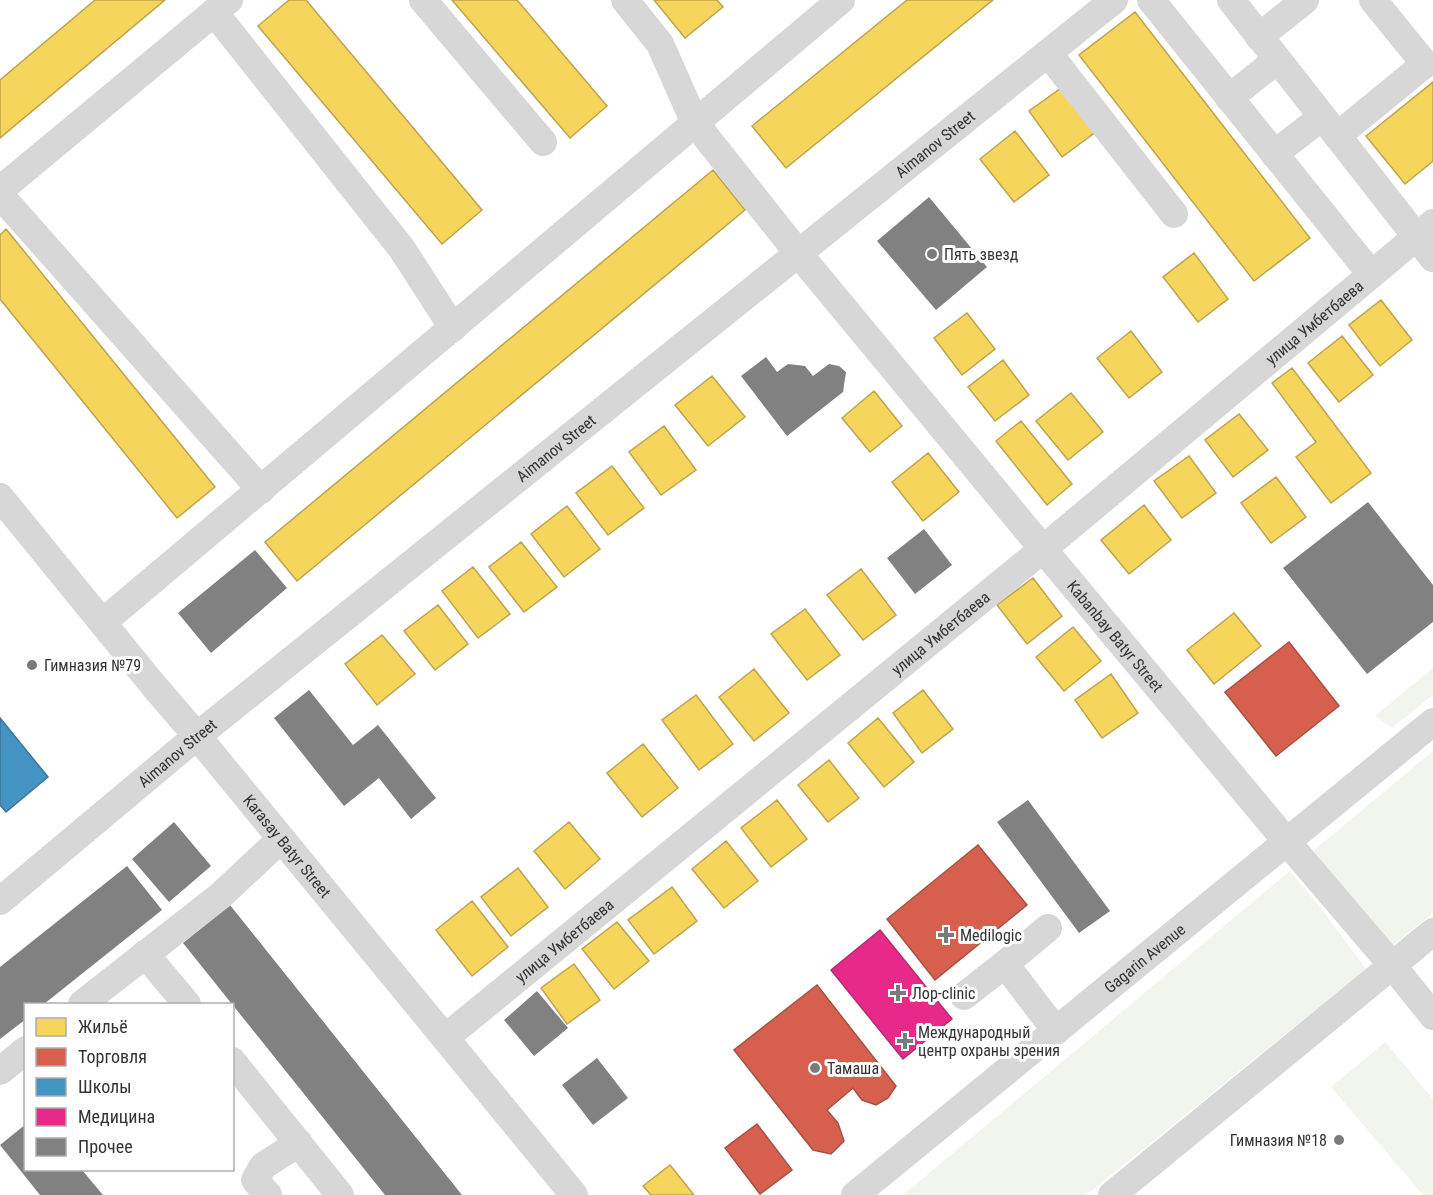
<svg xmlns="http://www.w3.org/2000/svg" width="1433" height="1195" font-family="'Roboto Condensed',sans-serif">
<rect width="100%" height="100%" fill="#fff"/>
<!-- green -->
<path fill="#f1f5ed" d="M1433,668V695L1392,728L1375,716Z
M1433,751V913L1391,947L1344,895L1313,851Z
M1290,871L1323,911L1366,969L1086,1195H903Z
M1385,1042L1433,1099V1195H1423L1331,1087Z"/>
<!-- homes -->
<path fill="#f6d55c" stroke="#bca450" stroke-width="1.5" d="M95,0H165L0,138V80Z
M289,0H306L482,210L442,244L258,26Z
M452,0H517L607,106L570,138Z
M654,0H717L723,7L685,38Z
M907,0H993L786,168L752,126Z
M1135,12L1310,238L1254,281L1079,55Z
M1433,82V161L1405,184L1366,136Z
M1064,86L1097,131L1062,157L1029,111Z
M1015,131L1049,175L1014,202L980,159Z
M713,170L745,210L297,581L265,542Z
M6,229L215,487L177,518L0,299V235Z
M1194,253L1228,299L1198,322L1163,277Z
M1381,300L1412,340L1380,366L1349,325Z
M967,313L995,349L962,375L934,338Z
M1131,331L1162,372L1129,398L1097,358Z
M1342,336L1373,375L1339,402L1308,363Z
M1003,360L1029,395L995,421L968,387Z
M1292,368L1371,473L1331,503L1296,457L1316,442L1272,383Z
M712,376L745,417L708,446L675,405Z
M874,391L902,426L870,452L842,418Z
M1071,393L1103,432L1068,460L1036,421Z
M1239,414L1268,450L1233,477L1205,440Z
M1021,421L1072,484L1047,505L996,441Z
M664,426L696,470L661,495L629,452Z
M928,453L959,492L923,521L892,482Z
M1189,456L1216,493L1182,518L1154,481Z
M612,466L644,508L608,535L576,493Z
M1276,477L1306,517L1271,543L1241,503Z
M1144,505L1171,540L1129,574L1101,540Z
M567,506L600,549L564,577L531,534Z
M521,542L557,587L524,612L489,567Z
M473,567L510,614L478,638L442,591Z
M861,569L896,615L863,640L827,595Z
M1033,578L1062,616L1027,644L997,605Z
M438,605L468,644L435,670L404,631Z
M805,609L840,655L807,680L771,634Z
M1234,613L1261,646L1214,684L1187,650Z
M1073,627L1101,661L1064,691L1036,657Z
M382,635L415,674L377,705L345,664Z
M754,669L789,713L754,741L719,697Z
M1111,674L1138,713L1102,738L1075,700Z
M923,690L953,729L922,753L893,713Z
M696,695L733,744L699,770L662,720Z
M878,718L914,762L884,787L848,743Z
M643,744L678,788L642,817L607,773Z
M829,760L859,798L828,822L798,785Z
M777,800L807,839L771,867L741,828Z
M569,822L600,859L565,889L534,851Z
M726,841L758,881L724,908L692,869Z
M518,868L548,907L511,936L481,897Z
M672,887L697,921L654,954L628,920Z
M472,901L508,947L472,976L436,930Z
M617,922L649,961L614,989L582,949Z
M574,964L600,1000L567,1024L541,988Z
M670,1165L694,1195H651L643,1186Z"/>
<!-- shops -->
<path fill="#d6604d" stroke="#a55245" stroke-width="1.5" d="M1289,642L1339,706L1276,756L1225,692Z
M978,845L1027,905L935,980L887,919Z
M817,985L896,1086L888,1098L876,1105L862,1100L853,1088L827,1110L838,1123L844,1141L831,1154L813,1150L734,1050Z
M757,1124L792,1170L760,1194L725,1148Z"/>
<!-- schools -->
<path fill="#4393c3" stroke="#3e7698" stroke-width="1.5" d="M0,718L48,777L6,812L0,805Z"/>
<!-- health -->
<path fill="#e7298a" stroke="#b12c70" stroke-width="1.5" d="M880,930L952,1019L903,1059L831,970Z"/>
<!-- building -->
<path fill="#818181" d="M929,197L987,267L936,310L877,241Z
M766,357L777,372L788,364L805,366L813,376L829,364L839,366L846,372L843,392L787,436L741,376Z
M1368,502L1433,585V622L1367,674L1283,568Z
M924,529L952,565L915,594L887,558Z
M255,550L287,588L211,653L178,613Z
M309,690L353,745L378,725L436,798L411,819L379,778L344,806L274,718Z
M1028,800L1110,911L1079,933L997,822Z
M174,822L211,866L169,902L132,859Z
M127,866L162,910L44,1004H26V1019L0,1039V967Z
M230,905L462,1195H385L183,943Z
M537,991L568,1028L534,1056L504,1020Z
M597,1058L628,1098L593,1125L562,1085Z
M26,1124V1170H82L103,1195H40L0,1145Z"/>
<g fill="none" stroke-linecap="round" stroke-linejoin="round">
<!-- minor -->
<g stroke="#d7d7d7" stroke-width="28">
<path d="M423,0L543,142"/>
<path id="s1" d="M625,0L660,44L695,123L798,253L1043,549L1287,842L1392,965L1433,1016"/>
<path d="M1151,0L1371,274"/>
<path d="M1231,0L1433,258"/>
<path d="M214,12L402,249L453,328"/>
<path d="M1259,37L1305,0"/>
<path d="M1048,53L1174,214"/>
<path d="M1229,98L1277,60"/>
<path d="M1337,136L1425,64L1373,0"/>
<path d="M1274,154L1322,117"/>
<path d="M0,190L229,0"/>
<path d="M0,195L261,490"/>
<path id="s2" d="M0,497L154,686L197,736L574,1195"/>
<path d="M103,622L841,0"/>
<path id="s3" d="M0,901L197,736L1114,0"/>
<path d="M145,954L187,1004"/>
<path d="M1005,964L1048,928"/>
<path d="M964,996L1005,964L1056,1031"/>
<path d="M82,1004L220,896L281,839"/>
<path id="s4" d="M445,1038L1043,549L1433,223"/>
<path d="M232,1061L340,1195"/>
<path d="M0,1071L26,1050"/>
<path d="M268,1195L255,1180L263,1166L299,1143"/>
<path id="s5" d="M855,1195L1433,722"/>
<path d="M1112,1195L1433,932"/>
</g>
</g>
<!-- markers -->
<g fill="#7a7a7a" stroke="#fff" stroke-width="2">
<circle cx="932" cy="254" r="6"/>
<circle cx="32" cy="665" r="6"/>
<path d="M943 926h6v6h6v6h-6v6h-6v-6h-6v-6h6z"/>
<path d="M895 984h6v6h6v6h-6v6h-6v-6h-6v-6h6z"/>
<path d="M902 1032h6v6h6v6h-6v6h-6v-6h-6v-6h6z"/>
<circle cx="815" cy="1068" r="6"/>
<circle cx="1339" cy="1140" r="6"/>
</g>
<g text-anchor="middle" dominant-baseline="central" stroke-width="6" stroke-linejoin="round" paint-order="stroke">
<!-- street labels -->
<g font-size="16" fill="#333" stroke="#fff">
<text stroke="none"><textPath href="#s3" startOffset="1203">Aimanov Street</textPath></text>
<text stroke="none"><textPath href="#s4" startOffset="1126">улица Умбетбаева</textPath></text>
<text stroke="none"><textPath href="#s3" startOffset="717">Aimanov Street</textPath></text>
<text stroke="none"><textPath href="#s4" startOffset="640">улица Умбетбаева</textPath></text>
<text stroke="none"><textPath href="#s1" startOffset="806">Kabanbay Batyr Street</textPath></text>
<text stroke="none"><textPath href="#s3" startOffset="231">Aimanov Street</textPath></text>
<text stroke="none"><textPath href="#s2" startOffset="452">Karasay Batyr Street</textPath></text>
<text stroke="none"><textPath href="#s4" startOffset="154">улица Умбетбаева</textPath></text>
<text stroke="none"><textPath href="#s5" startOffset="374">Gagarin Avenue</textPath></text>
</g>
<!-- poi labels -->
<g font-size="16" fill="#333" stroke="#fff" text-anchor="start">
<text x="944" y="254">Пять звезд</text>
<text x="44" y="665">Гимназия №79</text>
<text x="960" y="935">Medilogic</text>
<text x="912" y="993">Лор-clinic</text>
<text x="918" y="1032">Международный<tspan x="918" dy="18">центр охраны зрения</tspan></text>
<text x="827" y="1068">Тамаша</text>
<text x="1327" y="1140" text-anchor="end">Гимназия №18</text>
</g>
</g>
<!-- legend -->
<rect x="24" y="1003" width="210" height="168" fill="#ffffff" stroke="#adadad" stroke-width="1.5"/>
<rect x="36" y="1018" width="30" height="18" fill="#f6d55c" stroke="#adadad" stroke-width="1.5"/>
<text x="78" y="1033" font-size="18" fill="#333333">Жильё</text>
<rect x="36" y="1048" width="30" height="18" fill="#d6604d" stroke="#adadad" stroke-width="1.5"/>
<text x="78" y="1063" font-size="18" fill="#333333">Торговля</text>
<rect x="36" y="1078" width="30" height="18" fill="#4393c3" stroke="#adadad" stroke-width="1.5"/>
<text x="78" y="1093" font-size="18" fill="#333333">Школы</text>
<rect x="36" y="1108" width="30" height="18" fill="#e7298a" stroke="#adadad" stroke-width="1.5"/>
<text x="78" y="1123" font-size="18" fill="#333333">Медицина</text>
<rect x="36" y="1138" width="30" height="18" fill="#818181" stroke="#adadad" stroke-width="1.5"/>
<text x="78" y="1153" font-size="18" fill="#333333">Прочее</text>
</svg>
